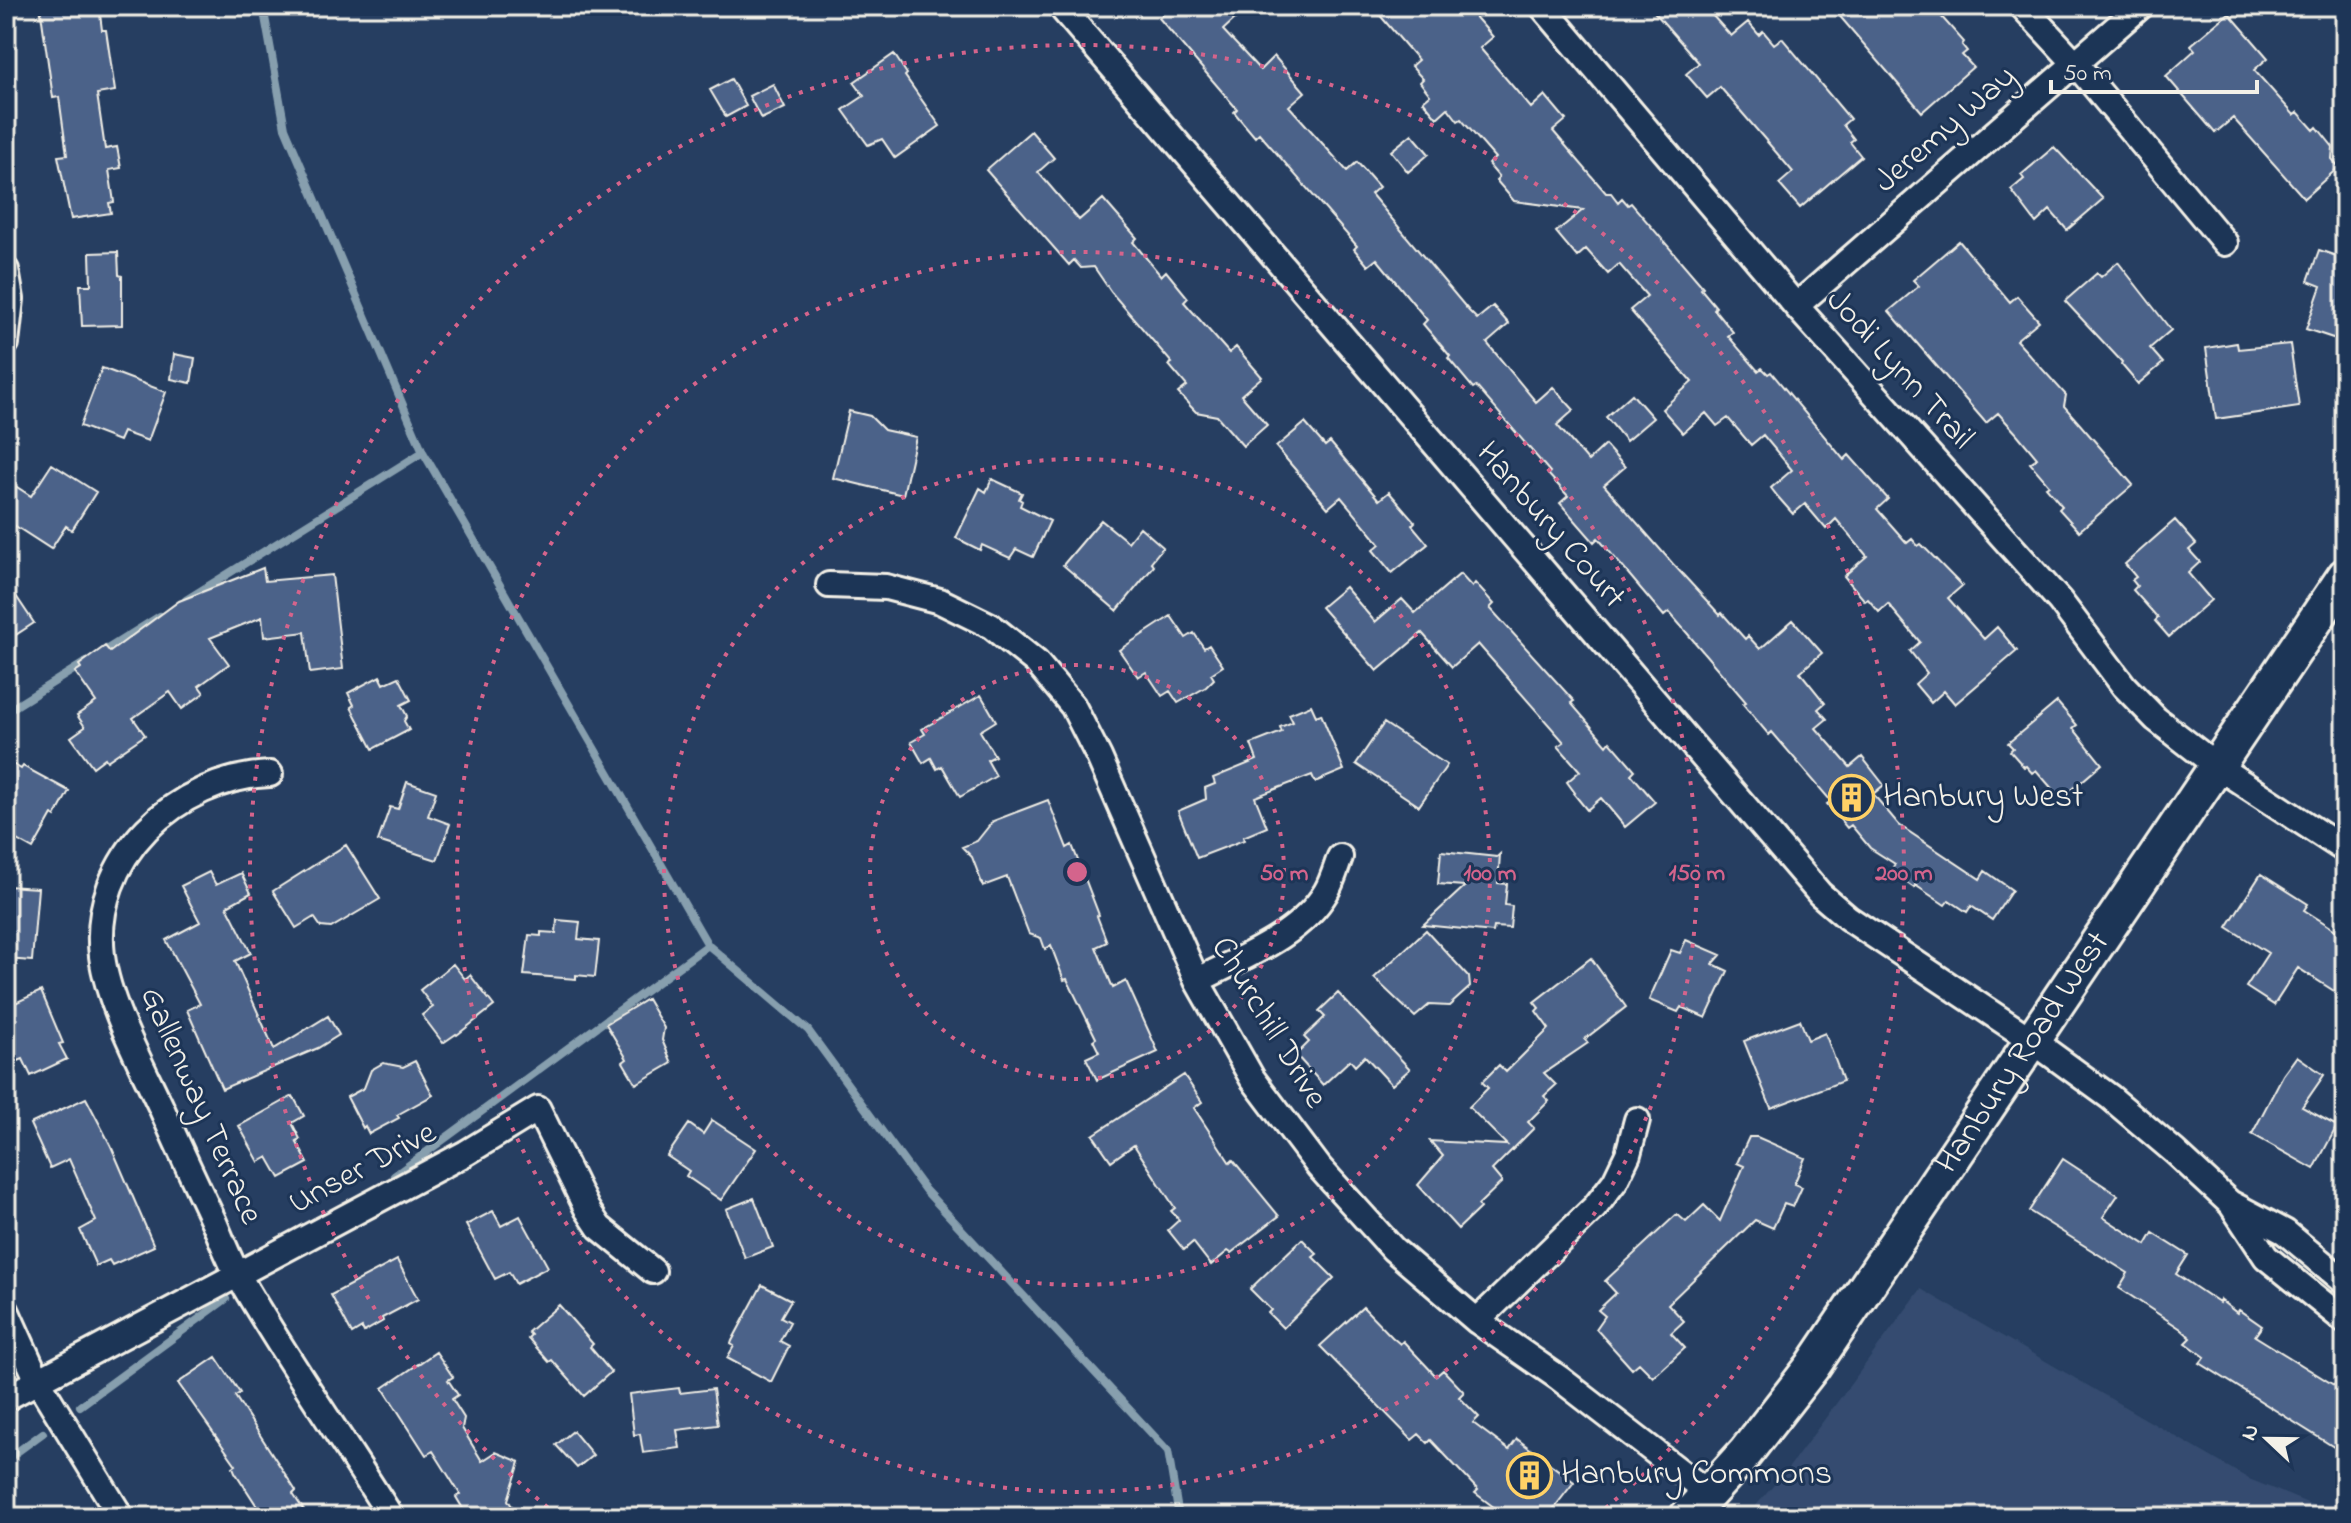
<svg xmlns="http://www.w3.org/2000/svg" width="2351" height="1523" font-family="'Indie Flower',sans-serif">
<rect width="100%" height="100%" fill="#263e61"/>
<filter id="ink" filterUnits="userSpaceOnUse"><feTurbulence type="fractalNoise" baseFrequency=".0125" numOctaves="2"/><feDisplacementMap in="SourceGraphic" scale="16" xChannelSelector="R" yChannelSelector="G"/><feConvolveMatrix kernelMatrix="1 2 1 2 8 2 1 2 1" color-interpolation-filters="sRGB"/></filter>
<g filter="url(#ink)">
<!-- built -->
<path fill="#354c6f" d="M1921,1289L2249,1479L2342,1517H1746L1787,1470Z"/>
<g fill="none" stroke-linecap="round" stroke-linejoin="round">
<!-- stream -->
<path stroke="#879fae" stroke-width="8" d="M263,6L285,128L423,452L708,945L808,1030L925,1190L1168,1451L1179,1517
M186,600L423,452
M101,653L160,616
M6,712L86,662
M394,1176L708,945
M80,1406L226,1299
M6,1460L43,1433"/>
</g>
<!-- building -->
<path fill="#4b6289" stroke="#f4f1e8" stroke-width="2" d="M40,6H99L102,30H106L115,91L97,94L105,149L117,147L121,168L109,170L114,202L109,203L111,213L71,219L58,156L67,155L59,97L53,98Z
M1173,6H1249L1223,30L1260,70L1274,56L1305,92L1289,106L1347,171L1357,162L1379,187L1371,194L1469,311L1477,319L1493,306L1509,324L1487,343L1536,402L1553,387L1574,410L1557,425L1588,461L1605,445L1625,467L1604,485L1673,564L1720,615L1722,613L1745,639L1748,636L1760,649L1793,620L1822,653L1800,672L1825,703L1818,709L1827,719L1816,728L1850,767L1862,757L1884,785L1873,794L1899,825L1980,879L1985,871L2012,890L1992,920L1971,906L1967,912L1949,900L1945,905L1915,885L1914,888L1890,871L1895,864L1870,848L1851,825L1847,828L1827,804L1831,801L1772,732L1769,735L1743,704L1746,702L1669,612L1664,616L1598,538L1594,542L1560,503L1568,496L1548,474L1550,472L1476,386L1473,388L1448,358L1450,356L1423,324L1427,320L1377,259L1368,266L1354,249L1357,246L1259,133L1255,137L1234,112L1237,109L1159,18Z
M1372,6H1466L1493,37L1480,48L1531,108L1545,95L1566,120L1553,131L1606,193H1611L1618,202L1622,198L1628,205L1631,203L1703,287L1701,289L1716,307L1714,309L1733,332L1728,336L1758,371L1762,368L1768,374L1771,372L1844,460L1849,455L1888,499L1877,509L1907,543L1912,539L1918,546L1921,544L1962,586L1948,598L1984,639L1997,627L2017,651L1955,704L1944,691L1931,703L1915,684L1927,673L1910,651L1920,642L1888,604L1879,612L1868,599L1865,601L1844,576L1867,556L1836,519L1826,529L1805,504L1793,514L1778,497L1771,488L1792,470L1763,435L1751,445L1728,418L1717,426L1706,413L1683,433L1662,409L1692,382L1630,310L1647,296L1619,264L1608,274L1586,249L1577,257L1556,232L1583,210L1514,201L1496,180L1499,177L1488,164L1495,158L1461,119L1458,121L1448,108L1437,118L1423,101L1430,95L1420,82L1423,79L1411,66L1418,60Z
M1649,6H1704L1731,36L1748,22L1759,35L1763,31L1774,44L1782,38L1850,119L1843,125L1854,139L1850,142L1861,156L1800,208L1779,184L1793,172L1720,87L1707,98L1686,74L1699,63Z
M1831,6H1932L1964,42L1962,45L1967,51L1962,55L1973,67L1922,112Z
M2229,13L2268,58L2254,70L2294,115L2298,112L2314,130L2317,127L2333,147L2332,159L2339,167L2304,198L2233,118L2215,133L2166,76L2195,50L2191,45Z
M894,54L907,74L905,76L940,126L895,158L882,139L868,145L843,110L864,96L854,82Z
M731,79L746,106L726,117L710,90Z
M773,84L785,108L761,119L749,96Z
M1031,131L1054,158L1038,172L1079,220L1103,199L1137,238L1133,242L1161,276L1166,271L1188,298L1184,302L1229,353L1236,347L1262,377L1241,395L1267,425L1243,446L1217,416L1196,412L1178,393L1187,386L1169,365L1172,363L1111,292L1094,267L1081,268L1074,260L1069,265L986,170Z
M1412,134L1429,154L1408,172L1391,151Z
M2054,147L2103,199L2067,230L2050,210L2036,223L2011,190L2024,179L2021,175Z
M1959,241L2010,302L2017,296L2039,321L2016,340L2066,395L2064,406L2133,485L2079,531L2059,509L2062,506L2046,487L2049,485L2030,463L2037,458L2017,434L1998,413L1986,423L1889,311L1919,286L1913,280Z
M2319,250L2345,259V342L2306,329L2321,286L2308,281Z
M118,252L119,275L122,276V325L82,326L80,285H91L90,253Z
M2118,262L2171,330L2150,348L2163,363L2138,384L2121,364L2122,362L2065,301L2097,273L2101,277Z
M2237,343L2238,349L2290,344L2299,407L2216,419L2206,348Z
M174,354L195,358L191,383L171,379Z
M102,368L166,392L148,441L123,432L119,441L80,426Z
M1632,394L1653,418L1626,441L1606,417Z
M849,411L870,416L884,430L916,437L903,495L833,478Z
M1305,423L1325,446L1330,442L1379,500L1389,492L1415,522L1412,525L1428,544L1392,573L1373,550L1380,544L1341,497L1328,508L1276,447Z
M52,464L96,492L72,530L66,526L51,549L6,520V480L31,496Z
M992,479L1022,493L1019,499L1022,501L1020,506L1050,521L1033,557L1016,549L1010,558L982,545L980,550L956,538L980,488L986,492Z
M1101,520L1128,542L1140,527L1163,547L1151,562L1154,566L1117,611L1063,565Z
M2175,520L2196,544L2189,550L2200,562L2188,573L2211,600L2169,637L2155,621L2158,618L2133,590L2137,586L2132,580L2136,577L2125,564Z
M263,568L265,581L332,575L343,669L310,673L305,632L264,637L262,617L210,638L229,664L199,686L204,693L182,709L170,692L133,718L145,735L107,761L105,758L93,767L71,737L85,727L77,715L96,702L75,672L81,668L79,665L105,646L110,652L179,601Z
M1460,574L1472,587L1475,583L1494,604L1490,608L1574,701L1571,703L1607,745L1610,741L1635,770L1631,774L1655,802L1625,827L1601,798L1587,810L1574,794L1575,793L1567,782L1580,771L1558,746L1564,742L1478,644L1452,667L1422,633L1377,671L1321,607L1345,587L1375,622L1402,599L1415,613Z
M6,581L34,623L14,636L6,624Z
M1171,616L1186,638L1194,633L1204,648L1209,645L1223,666L1211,674L1214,679L1206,687L1178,703L1170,691L1162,696L1146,672L1138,677L1119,650Z
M380,676L384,684L399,677L411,700L401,705L407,716L404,721L409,730L373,749L351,707L354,705L348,693Z
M981,695L996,721L980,731L995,756L987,760L996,776L960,797L942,766L937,769L931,758L923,763L911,742L925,734L922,729Z
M2057,702L2077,725L2073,728L2102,764L2061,799L2036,770L2032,773L2026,766L2024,767L2010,751L2013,748L2008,743Z
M1311,705L1316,716L1321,714L1344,770L1315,782L1312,775L1255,797L1267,827L1243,837L1244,840L1197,858L1178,811L1206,799L1205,788L1215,784L1213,778L1257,760L1251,744L1282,732L1280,727L1293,722L1289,714Z
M1384,723L1447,765L1419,806L1356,764Z
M6,760L21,769L23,766L69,791L55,817L52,815L33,849L6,834Z
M407,782L436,792L428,816L450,824L437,860L378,841L390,807L398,809Z
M1048,800L1067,848L1072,845L1099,915L1097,916L1107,942L1096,947L1113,988L1126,981L1158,1052L1097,1080L1086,1058L1099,1052L1093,1040L1096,1038L1067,979L1064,980L1051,946L1045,949L1041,938L1029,934L1007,877L983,886L972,857L962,847L977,841L993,821Z
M346,845L380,899L331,928L321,927L314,917L296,928L273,891Z
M1441,851L1497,857L1500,854L1498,883L1507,884L1505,905L1512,906L1510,928L1494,927L1493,932L1423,925L1465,886L1438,884Z
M209,872L216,885L241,873L251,893L227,906L251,953L235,961L274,1049L328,1016L339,1035L318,1048L222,1089L187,1010L200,1004L166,940L200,922L181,886Z
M2261,874L2308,904L2304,910L2345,936V998L2298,968L2274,1005L2246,987L2268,953L2227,927Z
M6,886L38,888L32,961L6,959Z
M557,920L580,922L578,939L599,941L595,977L576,975V979L524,975L529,935L541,936V932L556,933Z
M1426,930L1469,977L1470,987L1449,1006L1429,1005L1415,1017L1374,978Z
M1686,940L1721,955L1713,964L1728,971L1706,1018L1681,1007L1678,1012L1649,1000L1671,950L1680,953Z
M1591,958L1626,1007L1585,1039L1588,1043L1544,1073L1556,1085L1544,1096L1549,1101L1528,1122L1534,1128L1492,1170L1502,1182L1478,1205L1480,1208L1458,1229L1418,1185L1443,1156L1430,1141L1507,1145L1469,1107L1488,1088L1482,1082L1499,1065L1506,1072L1549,1029L1536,1011L1539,1008L1534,1002Z
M453,964L465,979L470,975L494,1006L457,1035L456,1034L443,1043L422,1015L433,1007L420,990Z
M41,991L63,1043L59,1044L67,1059L31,1076L23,1059L6,1066L8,1025L6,1007Z
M1338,993L1410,1069L1392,1085L1365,1056L1355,1066L1350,1060L1323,1085L1296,1055L1309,1042L1304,1037L1325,1017L1319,1011Z
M647,999L664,1028L662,1040L672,1063L636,1084L623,1062L627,1059L606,1024Z
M1800,1020L1808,1040L1825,1033L1843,1081L1771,1108L1744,1041Z
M2297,1056L2324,1075L2302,1107L2337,1126L2314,1169L2252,1134L2283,1075Z
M415,1061L433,1095L397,1115L399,1118L369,1134L365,1126L363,1128L347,1097L364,1088L371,1070L383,1063L403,1067Z
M1184,1075L1202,1102L1194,1108L1230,1163L1233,1160L1279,1216L1231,1253L1228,1251L1211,1265L1193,1242L1184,1250L1168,1230L1179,1220L1171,1211L1175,1208L1134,1145L1111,1161L1093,1135Z
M293,1096L304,1116L292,1123L300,1139L296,1141L308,1163L280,1178L268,1157L259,1162L239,1126Z
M86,1098L111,1146L154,1246L112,1265L109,1260L96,1266L80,1230L96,1221L69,1159L50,1168L30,1124Z
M712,1120L756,1149L721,1200L686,1176L689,1171L667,1156L689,1124L703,1134Z
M1749,1137H1757L1805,1158L1794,1184L1802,1187L1793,1207L1784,1204L1773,1228L1755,1220L1668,1304L1684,1321L1671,1333L1685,1348L1653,1377L1639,1363L1632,1369L1596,1329L1605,1316L1598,1310L1616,1293L1605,1281L1677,1214L1686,1222L1704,1205L1720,1221L1744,1166L1737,1163Z
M2063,1159L2118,1195L2103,1217L2146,1245L2153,1233L2188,1255L2176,1274L2219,1303L2220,1300L2237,1313L2239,1310L2262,1326L2255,1336L2345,1392V1454L2200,1363L2205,1357L2186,1343L2191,1338L2181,1329L2119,1288L2128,1273L2029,1211Z
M754,1198L773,1247L745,1258L726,1209Z
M493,1211L501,1226L520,1216L548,1267L516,1284L509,1272L495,1279L466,1225Z
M1302,1239L1317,1254L1313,1257L1334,1278L1283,1328L1268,1313L1271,1310L1250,1289Z
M397,1260L418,1299L382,1318L383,1321L364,1332L362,1328L352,1334L331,1295Z
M762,1285L791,1300L781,1317L790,1322L780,1341L789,1346L771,1382L727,1358L734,1346L731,1344L732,1341Z
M559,1305L593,1344L590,1347L611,1372L584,1396L552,1360L549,1362L528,1338L531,1335L528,1332Z
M1363,1307L1392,1337L1400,1344L1403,1341L1436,1376L1443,1370L1464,1392L1459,1397L1479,1417L1473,1423L1509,1450L1517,1439L1574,1482L1547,1517H1507L1475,1493L1478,1490L1431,1440L1428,1443L1419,1434L1412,1440L1320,1346Z
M436,1352L453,1377L448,1380L458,1395L452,1399L464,1418L462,1428L482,1461L496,1452L520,1462L508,1500L519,1517H468L456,1497L460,1494L433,1451L426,1455L383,1388Z
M216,1357L240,1393L235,1396L296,1491L293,1494L308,1517H264L235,1472L233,1467L236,1465L178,1383Z
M679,1388L680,1393L713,1389L718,1425L677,1430L680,1448L643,1453L640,1434L634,1435L629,1394Z
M573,1431L593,1455L577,1468L556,1445Z"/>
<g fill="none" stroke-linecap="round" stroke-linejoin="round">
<defs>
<path id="street" d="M1060,6L1820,894L1848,918L2033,1041L2110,1097L2175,1152L2231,1204L2266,1257L2345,1321
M1542,6L1796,306L2060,601L2124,686L2156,719L2218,767L2345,850
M2022,6L2075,63L2225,243
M6,270L11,299L6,343
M1796,306L2141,6
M829,585L886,587L940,601L991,626L1036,662L1073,706L1099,757L1197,981L1252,1078L1319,1167L1393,1249L1477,1321L1559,1378L1708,1493
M270,774C177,778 90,857 102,956C108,1003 141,1064 161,1107C178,1146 196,1184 214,1222C222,1241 229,1260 239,1277C286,1359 341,1437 391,1517
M1197,981C1240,958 1299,937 1326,892C1332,882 1336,868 1340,857
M2232,1204L2285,1232L2345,1282
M6,1310L38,1381L121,1517
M1477,1321L1595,1207L1615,1181L1628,1154L1637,1120
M6,1398L466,1153L538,1109L587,1209L599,1227L653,1271"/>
<g id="secondary">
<path id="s1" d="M1687,1517L1746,1452L1812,1367L2345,576"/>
</g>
</defs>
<!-- street casing -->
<use href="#street" stroke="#f4f1e8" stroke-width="30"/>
<!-- secondary casing -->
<use href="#secondary" stroke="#f4f1e8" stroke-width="40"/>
<!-- street -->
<use href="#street" stroke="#1d3557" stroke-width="24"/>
<!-- secondary -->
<use href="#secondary" stroke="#1d3557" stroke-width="34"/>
</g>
</g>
<!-- distance rings -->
<g fill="none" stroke="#d4648c" stroke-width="4" stroke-dasharray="4 8">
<circle cx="1077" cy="872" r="207"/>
<circle cx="1077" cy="872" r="413"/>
<circle cx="1077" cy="872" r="620"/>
<path d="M557 1515A827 827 0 1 1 1597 1515"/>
</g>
<!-- icons -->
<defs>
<symbol id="building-ring" viewBox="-11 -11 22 22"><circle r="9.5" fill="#1d3557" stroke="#ffd166" stroke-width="1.5"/><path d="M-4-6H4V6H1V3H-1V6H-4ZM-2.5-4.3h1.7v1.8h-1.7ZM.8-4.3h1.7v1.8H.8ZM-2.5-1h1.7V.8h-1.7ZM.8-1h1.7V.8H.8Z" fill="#ffd166"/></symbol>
</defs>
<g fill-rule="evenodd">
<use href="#building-ring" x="1826" y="772" width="51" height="51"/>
<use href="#building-ring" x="1504" y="1450" width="51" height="51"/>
</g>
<g text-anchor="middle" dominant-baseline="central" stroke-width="6" stroke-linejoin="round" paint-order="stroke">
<!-- street labels -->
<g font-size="34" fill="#f4f1e8" stroke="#1d3557">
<text transform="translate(1946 130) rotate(-41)">Jeremy Way</text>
<text transform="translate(1899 370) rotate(48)">Jodi Lynn Trail</text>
<text transform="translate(1550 526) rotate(49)">Hanbury Court</text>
<text transform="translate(1268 1023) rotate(59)">Churchill Drive</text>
<text stroke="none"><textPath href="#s1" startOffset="574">Hanbury Road West</textPath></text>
<text transform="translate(200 1106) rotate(66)">Gallenway Terrace</text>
<text transform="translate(363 1169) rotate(-28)">Unser Drive</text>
</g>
<!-- poi labels -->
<g font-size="34" fill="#f4f1e8" stroke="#1d3557" text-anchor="start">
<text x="1883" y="798">Hanbury West</text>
<text x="1561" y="1475">Hanbury Commons</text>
</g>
</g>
<circle cx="1077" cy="872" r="12" fill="#d4648c" stroke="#1d3557" stroke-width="4"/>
<g font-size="24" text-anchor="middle" font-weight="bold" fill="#d4648c" stroke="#1d3557" stroke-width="6" stroke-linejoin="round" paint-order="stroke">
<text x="1284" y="880">50 m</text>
<text x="1490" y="880">100 m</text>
<text x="1697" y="880">150 m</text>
<text x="1904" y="880">200 m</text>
</g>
<!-- margin -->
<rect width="2351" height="1523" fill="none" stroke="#1d3557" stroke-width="32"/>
<rect x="16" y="16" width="2319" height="1491" fill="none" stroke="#f4f1e8" stroke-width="3" filter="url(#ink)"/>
<!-- north arrow -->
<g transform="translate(2267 1439) rotate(292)" stroke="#1d3557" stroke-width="6" paint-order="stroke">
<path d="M0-6L14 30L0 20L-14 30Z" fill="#f4f1e8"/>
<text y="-12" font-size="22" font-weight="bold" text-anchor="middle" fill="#f4f1e8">N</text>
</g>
<!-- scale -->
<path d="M2051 80v12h206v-12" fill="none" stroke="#f4f1e8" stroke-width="4"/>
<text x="2063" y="80" font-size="24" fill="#f4f1e8" stroke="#1d3557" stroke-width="6" paint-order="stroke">50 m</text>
</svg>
